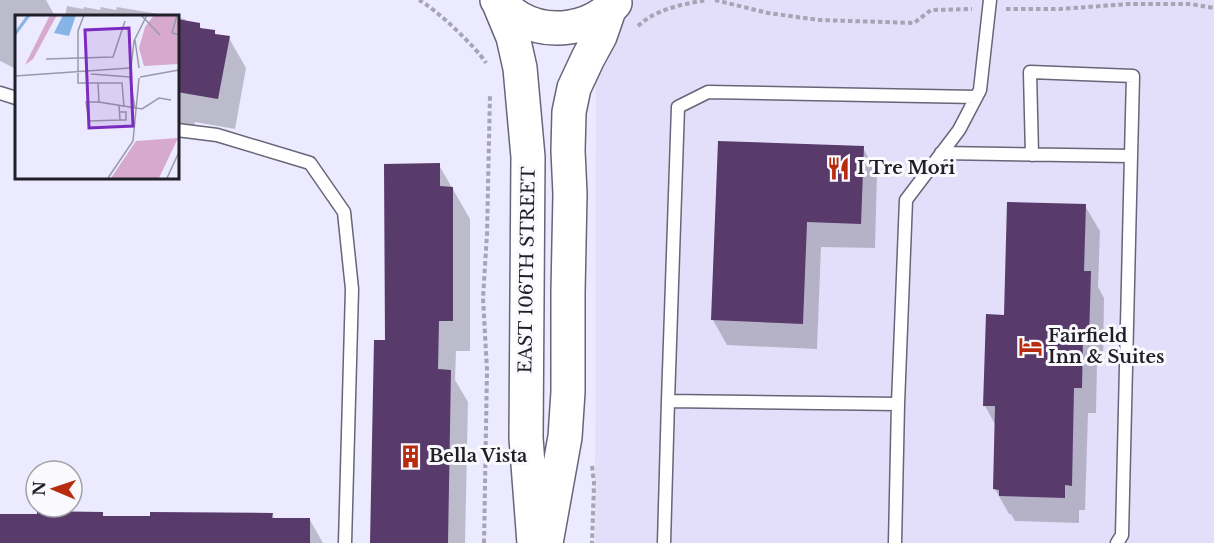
<svg xmlns="http://www.w3.org/2000/svg" width="1214" height="543" font-family="'Libre Baskerville',serif">
<rect width="100%" height="100%" fill="#eceaff"/>
<!-- built -->
<path fill="#e3dffb" d="M596,0H1214V543H595Z"/>
<!-- shadow -->
<path fill="#0003" d="M0,0H46L55,16H16V69L0,61Z
M67,6L83,9L84,7L100,10L101,7L116,10L117,7L170,16H65Z
M177,18L185,19L186,22L199,25L202,30L214,32L216,36L229,38L246,68L235,129L195,122L194,128L177,129Z
M863,148L877,173L875,248L821,247L817,349L727,345L713,320Z
M439,165L470,219V351H456L455,380L468,402L465,543H372L386,342Z
M1085,206L1100,231L1098,287L1104,298L1103,363H1097L1096,413H1088L1085,510H1079V523L1015,521L1011,514H1009L995,489L996,426L985,406L1005,317Z
M102,513L104,517L272,514L275,520H310L323,543H0V516Z"/>
<!-- building -->
<path fill="#583a6b" d="M177,19L200,23V28L215,30V34L230,36L218,99L177,92Z
M718,141L864,146L861,224L807,222L803,324L711,320Z
M440,163V186L453,187V321H439L438,369L451,370L448,543H370L374,340H385L384,164Z
M1007,202L1086,204L1084,271H1091L1089,338H1083L1082,388H1074L1072,486L1065,485V498L999,496V490L993,489L995,406H983L986,314L1004,315Z
M37,511L103,512V516H150V512L273,513L272,518H310V543H0V514H37Z"/>
<g fill="none" stroke-linecap="round" stroke-linejoin="round">
<defs>
<path id="service" d="M0,93L16,98
M177,130L217,135L310,163L344,212L352,289L345,543
M941,153L1131,156L1122,535L1117,543
M1032,155L1030,72L1133,76L1131,156
M668,401L678,107L708,92L976,97
M664,543L668,401L898,404L906,200L959,130L980,90L990,0
M895,543L898,404"/>
<path id="secondary" d="M497,0C504,7 511,13 519,18C550,36 592,29 615,3
M498,1L513,37L520,68L528,157L526,438L534,543
M546,543L565,437L568,392V292L570,194L568,151L569,112L574,88L588,58L600,36L609,10"/>
</defs>
<!-- service casing -->
<use href="#service" stroke="#676577" stroke-width="15"/>
<!-- secondary casing -->
<use href="#secondary" stroke="#676577" stroke-width="36"/>
<!-- path -->
<path stroke="#a6a4b5" stroke-width="4" stroke-dasharray="4.5 3" stroke-linecap="butt" d="M419,0C436,9 476,47 486,63
M715,0L768,13L819,20L914,23L931,10L972,9
M1006,9H1060L1129,4H1191L1214,8
M638,26C656,9 683,4 707,0
M592,466L594,483L592,543
M484,543L487,370L483,298L487,234L490,94"/>
<!-- service -->
<use href="#service" stroke="#fff" stroke-width="12"/>
<!-- secondary -->
<use href="#secondary" stroke="#fff" stroke-width="33"/>
</g>
<!-- icons -->
<defs>
<symbol id="restaurant-bare" viewBox="-9 -9 18 18"><path d="M-5-6h1v4h1v-4h1v4h1v-4h1v5L-1.5 .5V6h-2V.5L-5-1ZM5-6V6H3V1.5H1.5Q1.5-4 5-6Z" fill="#b82c0d" stroke="#faf9fe" stroke-width="2.5" paint-order="stroke"/></symbol>
<symbol id="hotel-bare" viewBox="-9 -9 18 18"><path d="M-6-4.5h1.5V1H6V5H4.5V3h-9V5H-6ZM-4 0a1.8 1.8 0 1 1 3.6 0ZM.5 0V-2.5h3Q6-2.5 6 0Z" fill="#b82c0d" stroke="#faf9fe" stroke-width="2.5" paint-order="stroke"/></symbol>
<symbol id="building-bare" viewBox="-9 -9 18 18"><path d="M-4-6H4V6H1V3H-1V6H-4ZM-2.5-4.3h1.7v1.8h-1.7ZM.8-4.3h1.7v1.8H.8ZM-2.5-1h1.7V.8h-1.7ZM.8-1h1.7V.8H.8Z" fill="#b82c0d" stroke="#faf9fe" stroke-width="2.5" paint-order="stroke"/></symbol>
</defs>
<g fill-rule="evenodd">
<use href="#restaurant-bare" x="822" y="152" width="33" height="33"/>
<use href="#hotel-bare" x="1014" y="330" width="33" height="33"/>
<use href="#building-bare" x="394" y="440" width="33" height="33"/>
</g>
<g text-anchor="middle" dominant-baseline="central" stroke-width="6" stroke-linejoin="round" paint-order="stroke">
<!-- poi labels -->
<g font-size="18" font-weight="bold" fill="#201f27" stroke="#faf9fe" text-anchor="start">
<text x="857" y="168">I Tre Mori</text>
<text x="1048" y="336">Fairfield<tspan x="1048" dy="21">Inn &amp; Suites</tspan></text>
<text x="429" y="456">Bella Vista</text>
</g>
<!-- street labels -->
<g font-size="18" fill="#201f27" stroke="#faf9fe">
<text transform="translate(527 270) rotate(-89)">EAST 106TH STREET</text>
</g>
</g>
<!-- overview -->
<g transform="translate(15 15)">
<rect width="164" height="164" fill="#eceaff"/>
<path d="M35,0H42L18,44L10,50ZM163,0V49L129,51L124,33L130,12L139,0ZM163,123L144,163H96L121,126Z" fill="#d7a9cf"/>
<path d="M48,0H61L54,21L39,18Z" fill="#87b4e6"/>
<path fill="none" stroke="#87b4e6" stroke-width="3" d="M0,19L14,0"/>
<path fill="none" stroke="#9a99a9" stroke-width="1.5" d="M126,0L145,20M162,0L157,18L164,20M120,25L124,53M31,44L98,42L110,6M116,53L119,26L132,0M63,57V16L69,0M63,58V68H83L84,87L127,94L144,83L156,85M76,59L115,62M0,61L115,53M125,62L164,55M115,63L120,94M83,68H107L109,92M84,87H71L74,106L105,105L104,90M104,97H111V105H105M93,163L118,126L124,63M152,163L164,137"/>
<path fill="#7b2cbf" fill-opacity="0.15" stroke="#7b2cbf" stroke-width="3" d="M114,13L118,111L74,113L70,15Z"/>
<rect width="164" height="164" fill="none" stroke="#201f27" stroke-width="3"/>
</g>
<!-- north arrow -->
<g transform="translate(54 489) rotate(272)"><circle r="28" fill="#faf9fe" stroke="#a3a2a8" stroke-width="1.5"/>
<path d="M0-4.5L10 22L0 15L-10 22Z" fill="#b82c0d"/>
<text y="-9" font-size="16" font-weight="bold" text-anchor="middle" fill="#201f27">N</text>
</g>
</svg>
